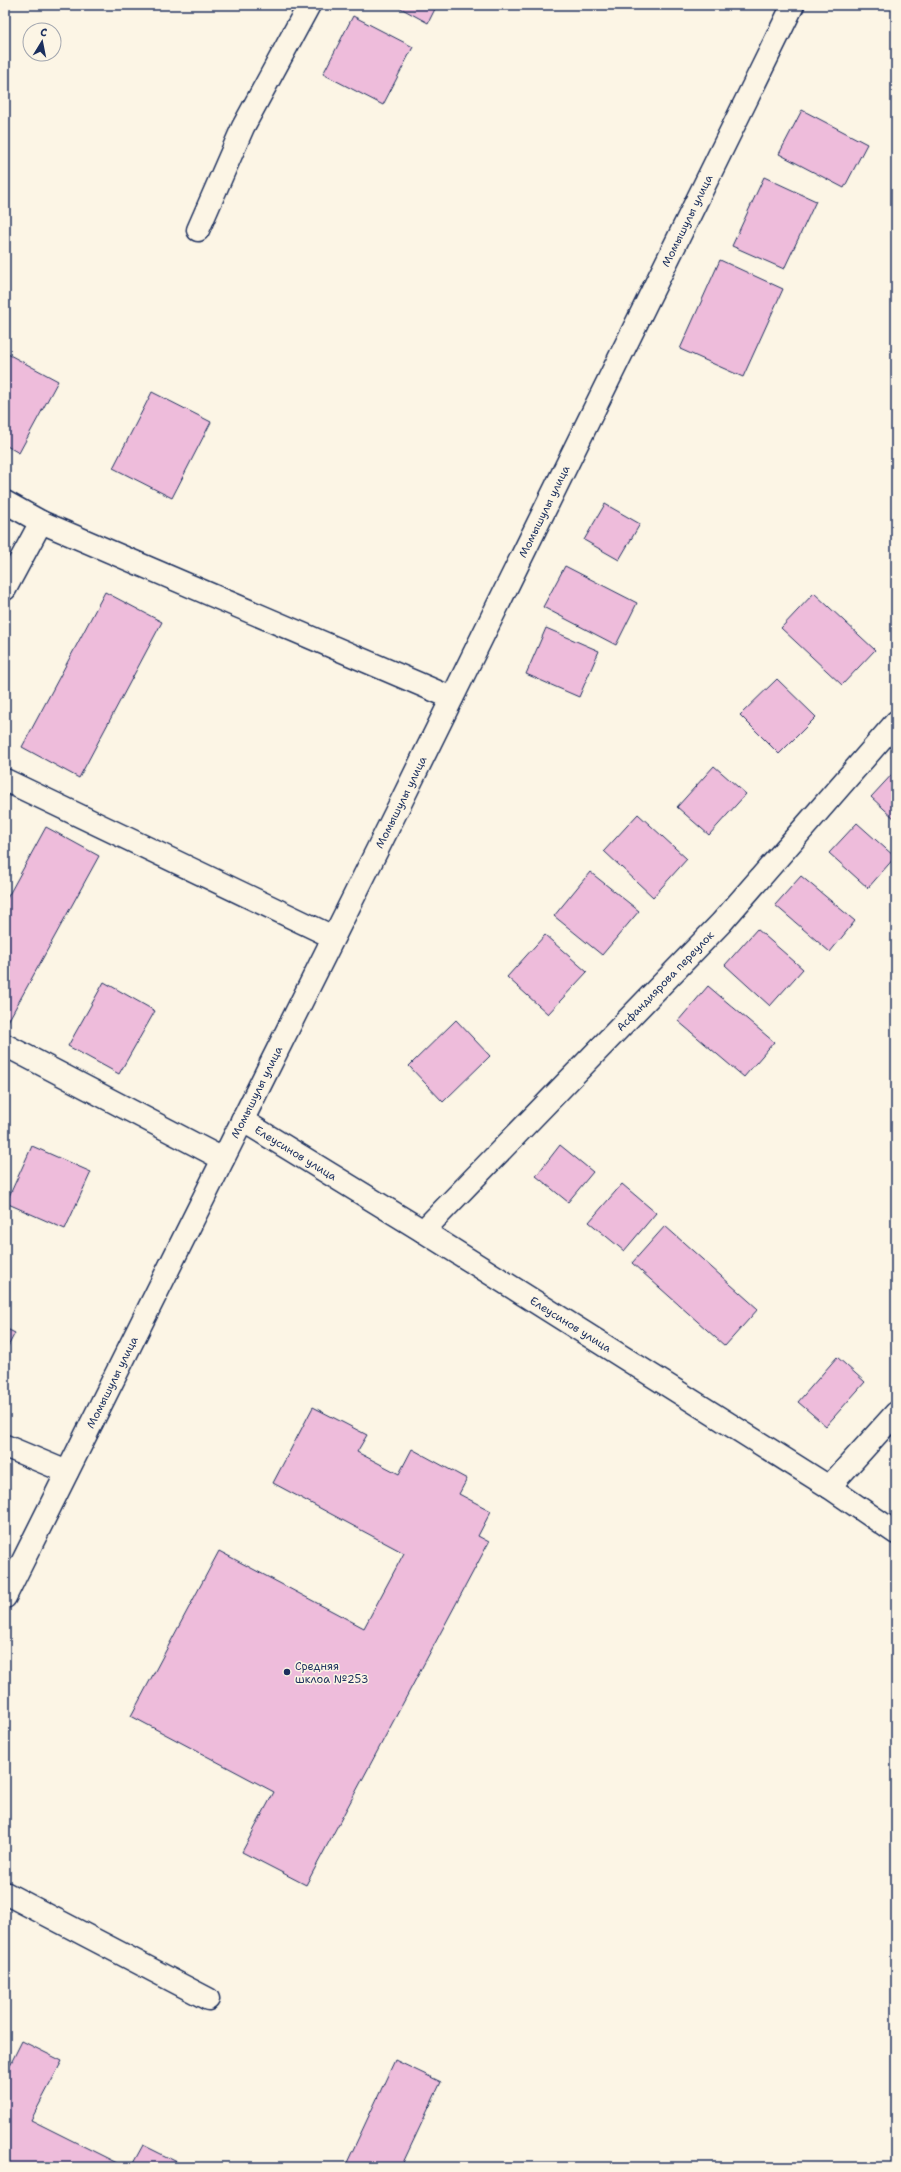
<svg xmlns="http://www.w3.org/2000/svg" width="901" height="2172" font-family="'Shantell Sans',sans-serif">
<rect width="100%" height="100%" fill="#fcf5e5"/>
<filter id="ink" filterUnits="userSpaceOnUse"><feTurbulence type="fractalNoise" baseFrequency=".025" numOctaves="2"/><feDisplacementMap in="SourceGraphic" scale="8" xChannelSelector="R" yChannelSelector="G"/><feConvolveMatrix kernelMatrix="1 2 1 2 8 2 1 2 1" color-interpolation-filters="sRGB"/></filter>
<g filter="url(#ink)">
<!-- building -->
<path fill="#eebcdb" stroke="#1b2f5e" d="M395,5H437L428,23Z
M353,16L413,47L383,105L323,74Z
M802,110L867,144L844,188L779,154Z
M764,177L816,201L784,269L732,246Z
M720,260L783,289L743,377L680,349Z
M6,353L58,381L19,453L5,445Z
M152,392L211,422L172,498L113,468Z
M605,504L640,524L619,560L584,540Z
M565,566L637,603L616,645L543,607Z
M105,592L162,622L79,778L22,747Z
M814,593L875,650L842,685L781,628Z
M546,628L599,651L579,697L526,674Z
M777,679L816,717L779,754L740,715Z
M714,766L746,794L709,835L677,807Z
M896,770V820L871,797Z
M638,814L687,859L653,897L604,851Z
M857,823L895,857L868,888L829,853Z
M46,827L99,856L5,1027V902Z
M590,872L639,911L602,955L554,916Z
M801,876L855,921L830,952L775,905Z
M757,929L803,969L770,1006L725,965Z
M545,935L587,972L548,1014L507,977Z
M104,982L155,1011L119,1074L68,1046Z
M708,986L774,1042L744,1077L678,1021Z
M456,1020L490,1056L443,1102L409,1066Z
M560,1145L593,1172L568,1202L536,1176Z
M32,1146L91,1172L65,1229L6,1203Z
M622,1184L656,1213L624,1251L589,1222Z
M665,1226L758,1309L725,1346L632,1263Z
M5,1328L15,1333L5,1352Z
M837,1357L865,1382L826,1426L798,1402Z
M313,1407L367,1435L357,1452L399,1474L412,1449L467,1479L459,1494L491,1511L478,1536L489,1542L306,1885L242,1852L274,1792L131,1716L219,1551L364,1628L404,1553L273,1483Z
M22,2041L62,2061L31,2120L125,2167H12L5,2163V2075Z
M395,2060L441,2082L401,2167H345Z
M143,2145L187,2167H131Z"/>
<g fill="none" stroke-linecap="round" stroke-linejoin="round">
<defs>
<g id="minor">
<path d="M198,230L243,127L309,5"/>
<path d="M5,502L41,522L452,698"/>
<path d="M5,589L41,522"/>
<path d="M5,780L333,937"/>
<path d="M5,1045L223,1159"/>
<path id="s1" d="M242,1120L423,1231L829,1487L896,1533"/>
<path id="s2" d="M423,1231L721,923L896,722"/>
<path d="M5,1446L67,1472"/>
<path d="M829,1487L896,1413"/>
<path id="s3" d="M5,1597L401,802L793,5"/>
<path d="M5,1893L208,1999"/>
</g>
</defs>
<!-- minor casing -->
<use href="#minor" stroke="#1b2f5e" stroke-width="25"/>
<!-- minor -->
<use href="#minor" stroke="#fcf5e5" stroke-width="22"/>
</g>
</g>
<!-- markers -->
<circle fill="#1b2f5e" stroke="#fcf5e5" stroke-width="1.5" cx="287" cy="1672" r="4"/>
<g text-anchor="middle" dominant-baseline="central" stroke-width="3" stroke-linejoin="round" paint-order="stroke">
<!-- street labels -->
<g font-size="11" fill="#1b2f5e" stroke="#fcf5e5">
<text stroke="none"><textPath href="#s3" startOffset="1536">Момышулы улица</textPath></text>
<text stroke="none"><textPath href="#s3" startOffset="1212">Момышулы улица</textPath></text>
<text stroke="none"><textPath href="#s3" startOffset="888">Момышулы улица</textPath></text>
<text stroke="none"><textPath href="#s2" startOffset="348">Асфандиярова переулок</textPath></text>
<text stroke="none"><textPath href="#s3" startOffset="564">Момышулы улица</textPath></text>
<text stroke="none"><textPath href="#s1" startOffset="63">Елеусинов улица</textPath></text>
<text stroke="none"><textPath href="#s1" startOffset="387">Елеусинов улица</textPath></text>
<text stroke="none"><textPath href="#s3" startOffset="240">Момышулы улица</textPath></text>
</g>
<!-- poi labels -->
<g font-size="11" fill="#1b2f5e" stroke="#fcf5e5" text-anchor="start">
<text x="295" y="1666">Средняя<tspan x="295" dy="13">шклоа №253</tspan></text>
</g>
</g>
<!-- margin -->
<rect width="901" height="2172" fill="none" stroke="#fcf5e5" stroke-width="20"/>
<rect x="10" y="10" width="881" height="2152" fill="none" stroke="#1b2f5e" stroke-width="1.5" filter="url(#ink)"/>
<!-- north arrow -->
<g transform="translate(42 42) rotate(10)"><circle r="19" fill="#fcf5e5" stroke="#a2a6af"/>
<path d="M0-3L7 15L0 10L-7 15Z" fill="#1b2f5e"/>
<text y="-6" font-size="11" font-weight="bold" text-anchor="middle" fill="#1b2f5e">С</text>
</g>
</svg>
